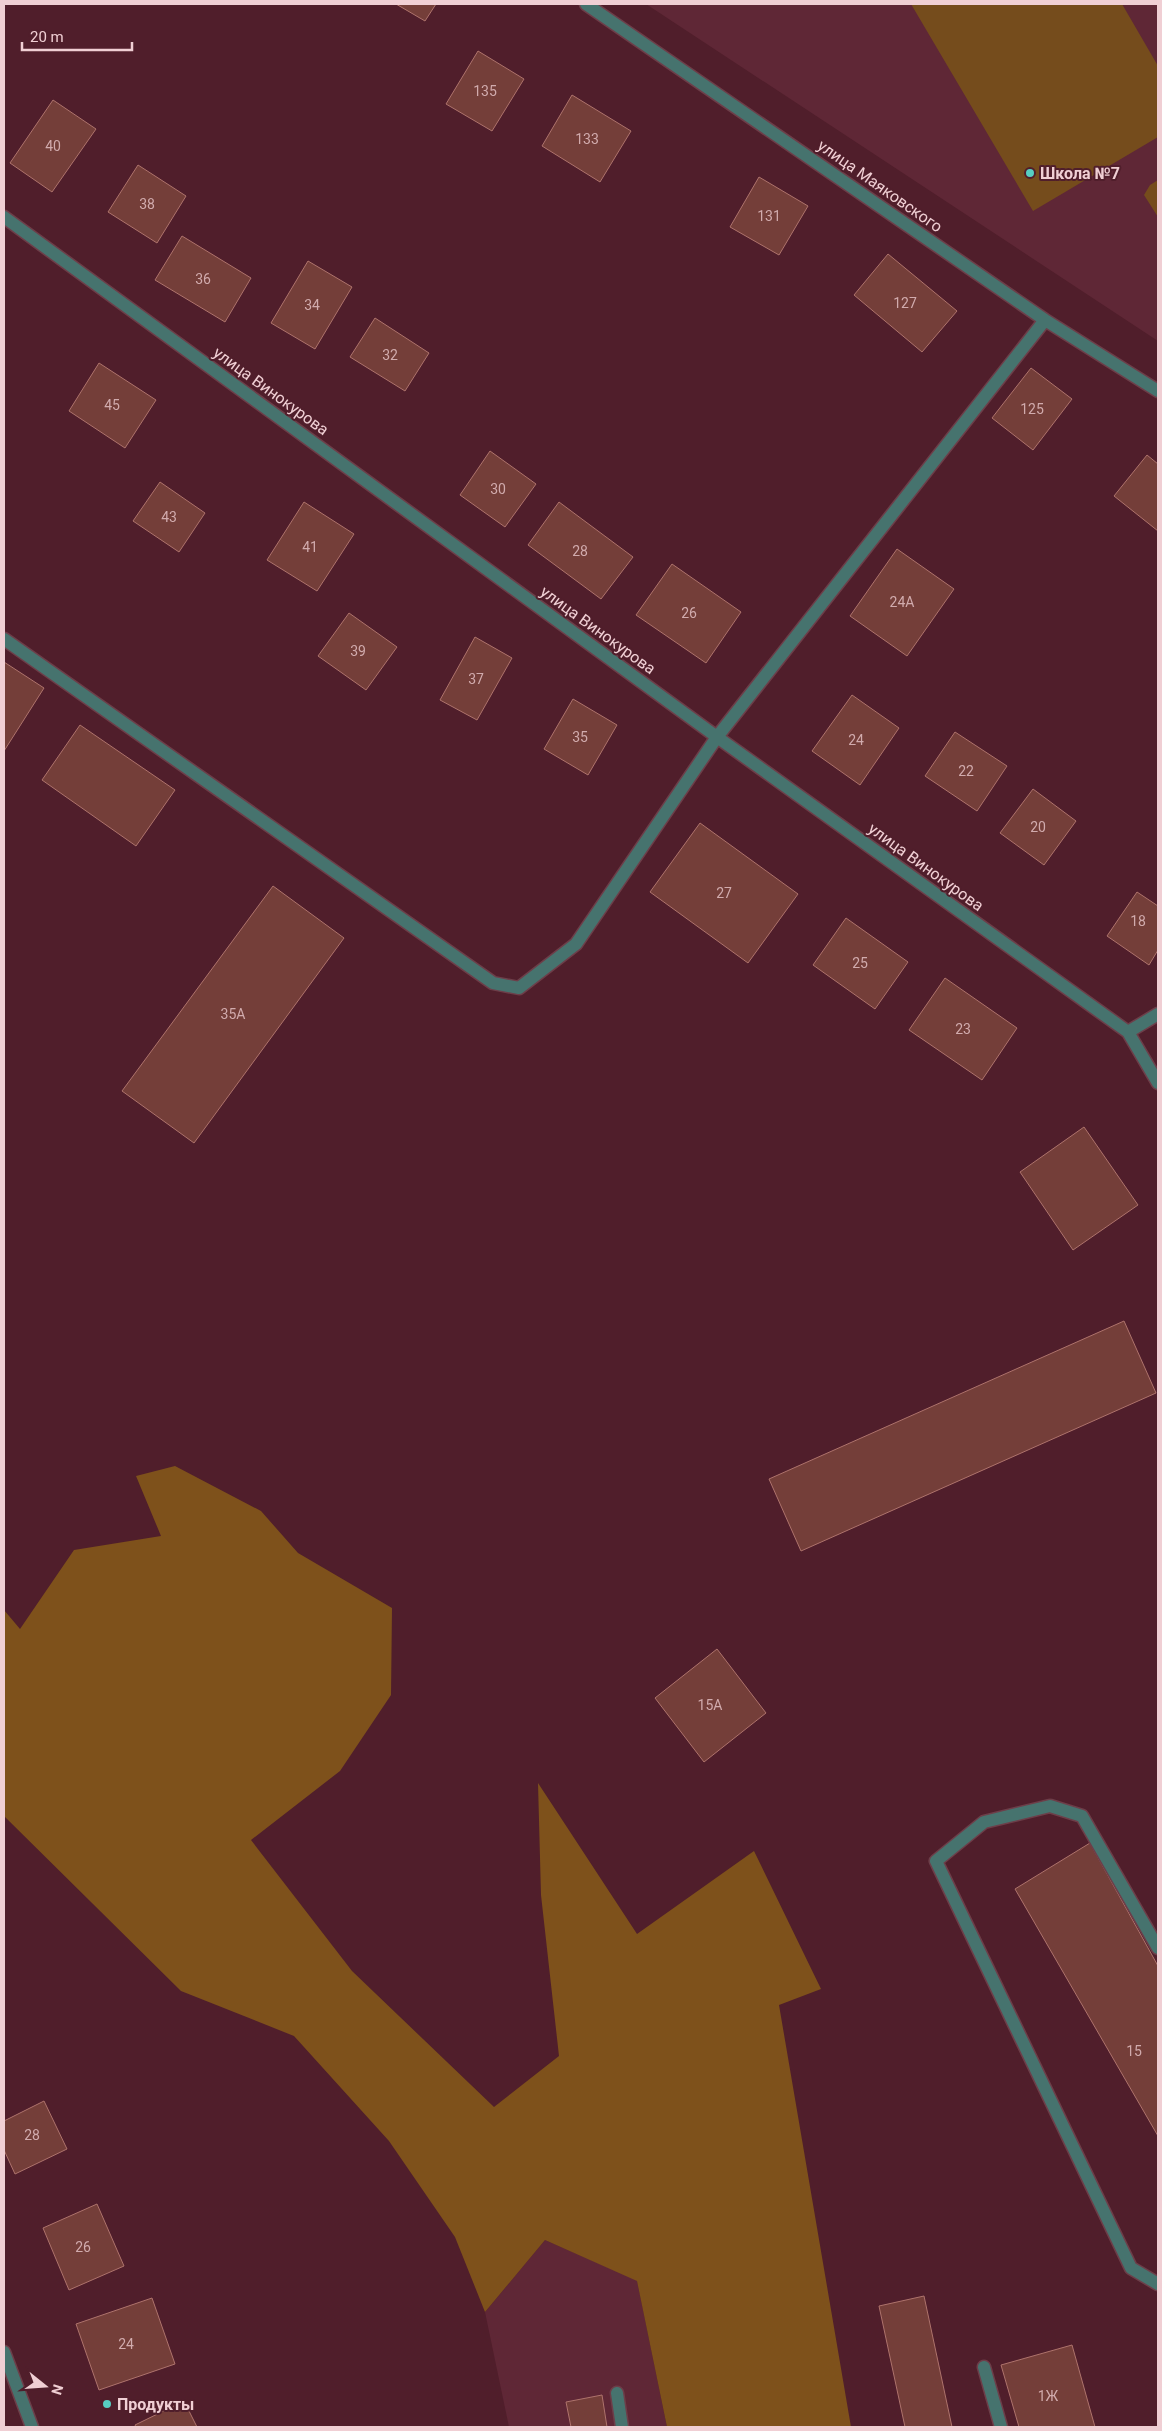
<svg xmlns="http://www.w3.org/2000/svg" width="1162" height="2431" font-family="Roboto,sans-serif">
<rect width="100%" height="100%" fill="#501e2b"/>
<!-- built -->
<path fill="#5f2736" d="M646,4H1158V341Z
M545,2240L637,2280L667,2427H509L485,2312Z"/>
<!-- green -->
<path fill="#754c1c" d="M911,4H1122L1158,66V137L1033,211Z
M1158,180V217L1144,195L1150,185Z"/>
<!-- forest -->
<path fill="#7e511b" d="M175,1466L261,1511L298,1553L392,1608L391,1695L340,1771L251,1840L352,1971L494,2107L559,2056L541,1895L538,1783L637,1934L754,1851L821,1989L779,2005L851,2427H667L637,2281L545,2240L485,2312L455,2237L389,2141L294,2036L181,1991L4,1816V1610L20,1629L74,1550L161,1536L136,1476Z"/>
<!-- building -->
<path fill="#743e39" stroke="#ae736c" d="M396,4H436L425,21Z
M478,51L524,79L492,131L446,104Z
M572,95L631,131L600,182L542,146Z
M53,100L96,129L52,192L10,163Z
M138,165L186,196L157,243L108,212Z
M759,177L808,206L779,255L730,227Z
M182,236L251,278L225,322L155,280Z
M888,254L957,311L922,352L854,295Z
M308,261L352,287L315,349L271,323Z
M375,318L429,353L405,391L350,357Z
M99,363L156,400L125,448L69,411Z
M1031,368L1072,399L1033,450L992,418Z
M490,451L536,484L505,527L460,495Z
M1147,455L1158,464V531L1114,496Z
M160,482L205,513L179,552L133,521Z
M304,502L354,534L317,591L267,560Z
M559,502L633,557L601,599L528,545Z
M897,549L954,589L907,656L850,616Z
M672,564L741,612L706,663L636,615Z
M349,613L397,647L366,690L318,656Z
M475,637L512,658L477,720L440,700Z
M4,662L44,688L4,751Z
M852,695L899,728L860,785L812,751Z
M573,699L617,725L588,775L544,749Z
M80,725L175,790L136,846L42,780Z
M955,732L1007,766L977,811L925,776Z
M1033,789L1076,821L1044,865L1000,833Z
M700,823L798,894L748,963L650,892Z
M273,886L344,938L194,1143L122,1091Z
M1137,892L1158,906V950L1149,965L1107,936Z
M846,918L908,962L875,1009L813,965Z
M945,978L1017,1028L982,1080L909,1030Z
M1084,1127L1138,1205L1073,1250L1020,1172Z
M1124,1321L1156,1393L801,1551L769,1479Z
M717,1649L766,1713L704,1762L655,1698Z
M1090,1843L1158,1966V2136L1015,1889Z
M44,2101L67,2149L15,2174L4,2150V2121Z
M97,2204L124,2266L69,2290L43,2228Z
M924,2296L952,2427H905L879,2306Z
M152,2298L175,2364L99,2390L76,2324Z
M1072,2345L1095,2427H1019L1001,2365Z
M602,2395L607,2427H571L566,2402Z
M184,2401L197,2427H136L135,2425Z"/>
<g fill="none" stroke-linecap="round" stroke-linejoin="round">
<defs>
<path id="minor" d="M586,4L1045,320L1158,391
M4,217L717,737L1128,1032L1158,1083
M4,639L493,983L519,988L576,944L717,737L1045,320
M1128,1032L1158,1014
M1158,1948L1082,1816L1050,1806L984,1822L936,1861L1131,2268L1158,2284
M4,2352L32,2427
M984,2367L1001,2427
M617,2393L622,2427"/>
</defs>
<!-- minor casing -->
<use href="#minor" stroke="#6d3e49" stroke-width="15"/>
<!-- minor -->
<use href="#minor" stroke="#46736e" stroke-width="12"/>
</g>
<!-- markers -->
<g fill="#57cec2" stroke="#501e2b" stroke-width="2">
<circle cx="1030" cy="173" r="5"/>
<circle cx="107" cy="2404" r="5"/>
</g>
<g text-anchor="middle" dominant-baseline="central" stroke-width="4" stroke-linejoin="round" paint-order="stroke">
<!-- number labels -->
<g font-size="14" fill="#d1abad">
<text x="485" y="91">135</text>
<text x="587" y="139">133</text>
<text x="53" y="146">40</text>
<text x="147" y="204">38</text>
<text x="769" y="216">131</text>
<text x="203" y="279">36</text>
<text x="905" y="303">127</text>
<text x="312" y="305">34</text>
<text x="390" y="355">32</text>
<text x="112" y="405">45</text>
<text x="1032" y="409">125</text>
<text x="498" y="489">30</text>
<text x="169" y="517">43</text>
<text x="310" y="547">41</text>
<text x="580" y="551">28</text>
<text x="902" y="602">24А</text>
<text x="689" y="613">26</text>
<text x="358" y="651">39</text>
<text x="476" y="679">37</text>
<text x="580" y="737">35</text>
<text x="856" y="740">24</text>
<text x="966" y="771">22</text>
<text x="1038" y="827">20</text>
<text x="724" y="893">27</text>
<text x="1138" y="921">18</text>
<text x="860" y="963">25</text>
<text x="233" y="1014">35А</text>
<text x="963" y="1029">23</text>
<text x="710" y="1705">15А</text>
<text x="1134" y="2051">15</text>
<text x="32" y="2135">28</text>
<text x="83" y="2247">26</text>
<text x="126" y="2344">24</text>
<text x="1048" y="2396">1Ж</text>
</g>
<!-- poi labels -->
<g font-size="16" font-weight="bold" fill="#f0cfd4" stroke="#501e2b" text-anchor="start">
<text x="1040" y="173">Школа №7</text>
<text x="117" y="2404">Продукты</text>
</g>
<!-- street labels -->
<g font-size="16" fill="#f0cfd4" stroke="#501e2b">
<text transform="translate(880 186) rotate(35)">улица Маяковского</text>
<text transform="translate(271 391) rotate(36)">улица Винокурова</text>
<text transform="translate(598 630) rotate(36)">улица Винокурова</text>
<text transform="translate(926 867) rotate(36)">улица Винокурова</text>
</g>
</g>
<!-- border -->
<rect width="1162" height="2431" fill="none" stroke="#f0cfd4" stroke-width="10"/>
<!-- north arrow -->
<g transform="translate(45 2386) rotate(107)" stroke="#501e2b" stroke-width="4" paint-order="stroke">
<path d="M0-4L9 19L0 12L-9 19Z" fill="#f0cfd4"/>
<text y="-8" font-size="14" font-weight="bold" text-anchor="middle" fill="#f0cfd4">N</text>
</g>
<!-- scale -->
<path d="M22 42v8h110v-8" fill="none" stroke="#f0cfd4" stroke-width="2.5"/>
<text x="30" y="42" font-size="15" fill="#f0cfd4" stroke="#501e2b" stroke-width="4" paint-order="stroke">20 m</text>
</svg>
